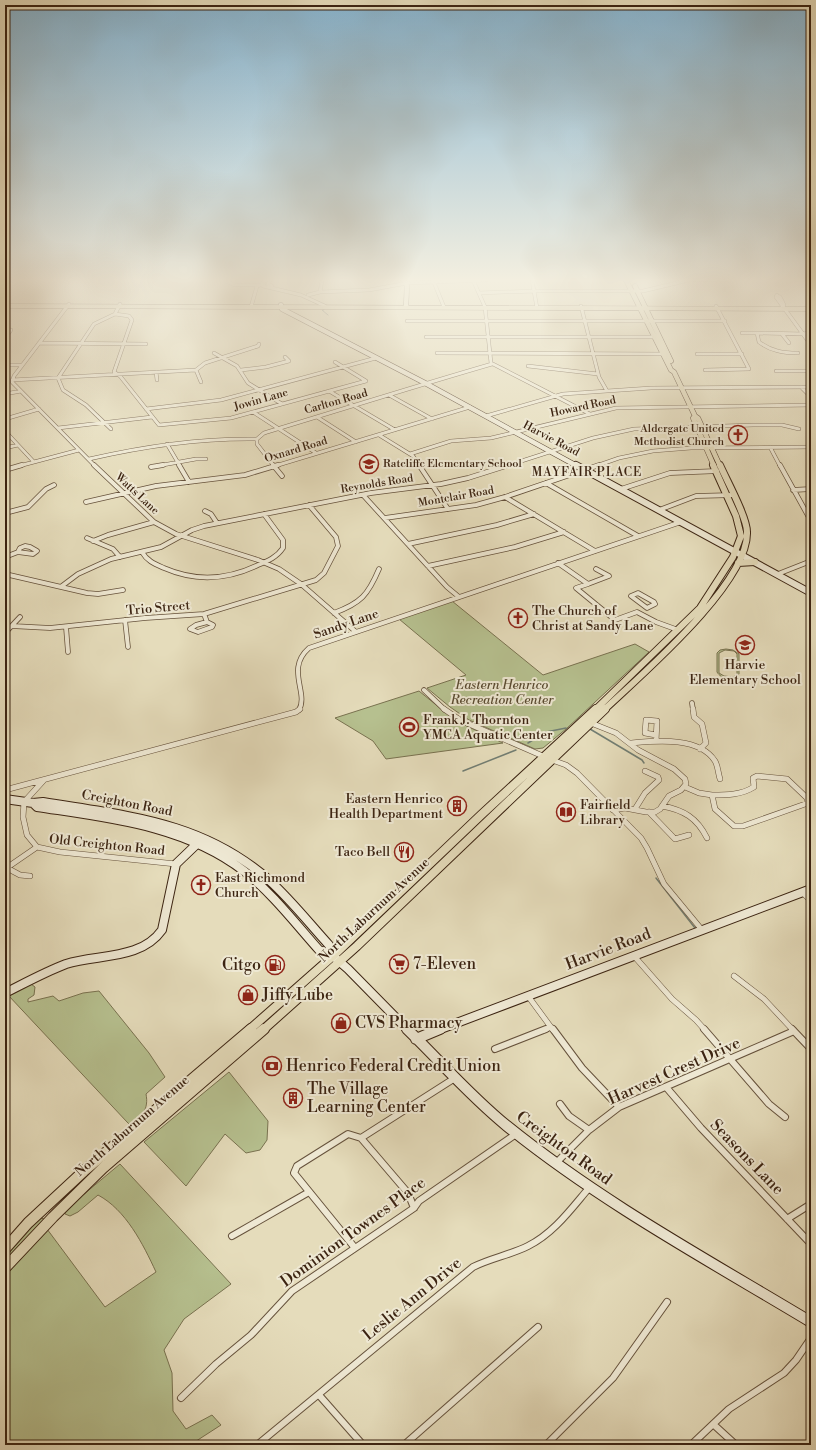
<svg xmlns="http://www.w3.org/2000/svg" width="816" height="1450" font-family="'Libre Bodoni',serif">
<rect width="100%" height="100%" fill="#e5dcbb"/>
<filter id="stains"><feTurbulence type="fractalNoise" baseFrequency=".005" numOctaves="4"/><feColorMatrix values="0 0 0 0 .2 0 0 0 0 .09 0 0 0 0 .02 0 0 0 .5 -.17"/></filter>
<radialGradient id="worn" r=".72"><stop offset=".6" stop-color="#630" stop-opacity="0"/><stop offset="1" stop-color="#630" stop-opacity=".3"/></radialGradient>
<!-- green -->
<path fill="#b6c08f" stroke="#797250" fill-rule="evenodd" d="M452,601L543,675L635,644L649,652L566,729L543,748L535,749L469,720L450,707L427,688L466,675L399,619Z
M726,649L733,650L739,654V674C733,682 721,679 717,672V653L720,650ZM725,650L734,651L737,654V674L733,677L724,676L719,673V653Z
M419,691L456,721L503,743L386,759L373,741L335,718Z
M31,984L35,987L34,995L28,999V1002L53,996L59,1001L83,993L99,991L149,1053L165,1077L146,1094C149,1109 142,1117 130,1125L127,1122L8,995Z
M229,1072L268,1121L267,1140L260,1150L246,1153L225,1134L186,1186L144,1142Z
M120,1164L231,1284L184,1319L164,1350L172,1373L173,1411L186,1429L212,1415L221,1425L190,1445H5V1273L47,1229L105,1307L156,1272C143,1244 126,1210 98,1195L78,1212L70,1216L65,1214V1210Z
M41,1218L44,1219V1222L5,1263V1254L37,1220Z"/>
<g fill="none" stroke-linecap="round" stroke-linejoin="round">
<!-- stream-far1 -->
<path stroke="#727e73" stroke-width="1" d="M323,308L324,310H322L328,315"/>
<!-- stream -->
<path stroke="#727e73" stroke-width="1.5" d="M590,729L642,760L644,763
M528,743L546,732L566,728
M463,771L516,750
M656,878L695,928"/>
<defs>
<path id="street-far3" d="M223,280L235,285H264
M265,280L262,284L263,286L301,295L325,306
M270,280L268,284L272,286
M433,280L444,307
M473,280L485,307L491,363L590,414
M532,280L537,308
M320,292L322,280
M479,293L534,291H643L689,280H728
M308,295L320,292L369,290L407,283L486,280
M777,295L776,297L811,345
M777,296L780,297L784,305L782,306
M69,304L14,376L12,382L95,466
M581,306L599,377L607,391
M251,307L257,286L260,285
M115,314L129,316L132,320L114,372L120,376L159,425L231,418L366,381
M407,321H725
M5,329L11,330L9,333L5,334
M742,333H757
M782,334L789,343
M802,334L811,333
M426,337H658
M39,343L146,344
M214,353L237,366L248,383L282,404
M437,353L665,354
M798,353C783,353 771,351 759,342L757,333L803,334
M697,354H742
M335,362L366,381
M5,365H22
M528,366L598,374
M196,370L205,363L258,346L259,344
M196,370L201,382
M241,370L266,367L289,361L285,357
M705,370L749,369L716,306
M776,371H811
M156,372L157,380
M12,380L196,370
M801,387L811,397
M329,391L395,430
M5,394L21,391
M389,395L432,419
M146,409L221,400L376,358
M253,412L316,453
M486,416L563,394L651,388L811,387
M317,417L356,442
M5,419L39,409
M58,428L152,417
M111,429L86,405L63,390L58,378L94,324L115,314L120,304
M5,431L33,461
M379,435L413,456L420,466
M167,444L180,466
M770,447L780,466
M5,448L18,445
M410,454L451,441L491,438L616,408L811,405
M89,459C145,446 200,438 257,439
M19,466L79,450
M157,466L196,459H206
M274,466L257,444V439L264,433C340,410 416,386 492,364
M275,466L470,407
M506,466L593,438L634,429L753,425H782L799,429
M596,466L619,458L653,451L691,448L811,447"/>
<path id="street-far2" d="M94,465L154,522L176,534L258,560L279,569L301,584L356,632
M179,465L189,482
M273,465L282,476
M419,465L448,509
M780,465L811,521
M151,467L163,465
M5,470L22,465
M546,483L638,536
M621,489L670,473L717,471
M793,490L811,489
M363,495L447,587L459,597
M505,497L595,551
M86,502L156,486L245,475L278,465
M659,510L696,496L734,495
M205,511L211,514L217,523
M5,513L28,507L46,489L54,485
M385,518L476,505L505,497L599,465
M87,538L113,549L120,557
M93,541L108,535L154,522
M408,544L497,525L534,514
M25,546L30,547L37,551L33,554L18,552L20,548Z
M142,552C147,561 155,564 164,568C196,582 227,580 258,565C268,561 277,557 283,548V540L264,514
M5,557L18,552
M558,563L588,584L576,588L615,620L637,612L656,622L678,630
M428,566L515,547L564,532
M5,574L87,593L98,594L123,590
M778,574L811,561
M588,584L609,576L596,569
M62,586L78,574L111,559L161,547L192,530L204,526L371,493L441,484L468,478L509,465
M638,593L654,602L655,604L647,608L631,596Z
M334,613C361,603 368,595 379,569
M204,614L207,622
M125,620L128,647
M207,622L213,625L212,627L198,632L190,629L196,625Z
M12,626L50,628L145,618L204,614L316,580L324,573L338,546L336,537L309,505
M66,627L68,652
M5,633L20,617
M424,690L445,710
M692,703L693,710
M299,710C309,693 285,669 309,648L681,522"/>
<path id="street-far1" d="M444,709L460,720L545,757
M693,709L694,717L702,724L706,743L700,749
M591,723L616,733L638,750L674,769L685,779L686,784L681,790L669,796L660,809L655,812H646L625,808L613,810
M656,735L645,733L646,720L657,721L656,741
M630,743C655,741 699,736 715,761C718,766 718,773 720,779
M552,760L566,765L577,773L641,838L647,848L664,884L702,930
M757,776L787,779L807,798L808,803L743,826H734L715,809L712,795C727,795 741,795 754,787L753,778Z
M44,780L24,802L23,817L27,835L37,847L60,852L176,864
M685,787L699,793L712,795
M5,790L296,712L300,709
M662,806C684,810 697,818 707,838
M635,809L645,793L659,780L658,777L645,771
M649,812L675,839L689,835
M7,868L20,875L30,876
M5,869L37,847
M802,892L811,901
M634,956L672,999L696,1020L705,1030
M734,976L764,999L793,1030
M528,996L553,1030
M544,1030L551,1027"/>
<path id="street" d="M553,1029L582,1068L619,1107
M704,1029L769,1104L785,1117
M792,1029L811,1049
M495,1049L546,1029
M666,1087L701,1128L811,1244
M560,1104L569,1116L589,1130
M361,1138L408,1193L414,1208
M556,1163L589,1130L619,1107L794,1031
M787,1219L811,1204
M232,1236L309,1192
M355,1248L294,1173L297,1166L348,1134L361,1138L455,1078
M319,1395L363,1445
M181,1398L216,1364L251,1335L292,1291L414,1208L419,1201L516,1134
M713,1424L736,1445
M257,1445L473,1267C491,1258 510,1255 528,1246C554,1233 571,1209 589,1188
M404,1445L538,1327
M546,1445L613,1378L667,1302
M691,1445L729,1409L784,1373L796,1360L811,1338"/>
<path id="secondary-far3" d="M403,280L407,285L406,307
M281,305L282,309L425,383L577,466"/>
<path id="secondary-far2" d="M576,465L811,593"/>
<path id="secondary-far1" d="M5,799L33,803L43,802C127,816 202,821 269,880C291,900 309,923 329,945L333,956
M33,803L37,807C109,818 184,825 244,871C272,893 295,923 319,950L333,956L348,969L408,1030
M5,993C25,983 45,972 66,964C98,954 141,960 162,930L176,864L200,841
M438,1030L811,889"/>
<path id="secondary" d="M407,1029C440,1061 471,1097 507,1126C601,1202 708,1260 811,1322
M416,1039L440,1029"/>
<path id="primary-far3" d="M626,280L671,370L674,372L695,416L698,418L720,466
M635,286L671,361
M695,416L693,418L714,466"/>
<path id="primary-far2" d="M738,563L755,562
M595,710L700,608L733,557L741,536L736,516L713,465
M604,710C641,675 749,583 747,532C747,517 727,481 720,465"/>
<path id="primary-far1" d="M249,1030L333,956L481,815L596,709
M263,1030L357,946L605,709"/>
<path id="primary" d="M5,1249L28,1223L84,1171L251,1029
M5,1268L53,1217L103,1168L264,1029"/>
<path id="highway" d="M5,304L811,307V311L5,308Z"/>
</defs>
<!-- street-far3 casing -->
<use href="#street-far3" stroke="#66523c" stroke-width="4"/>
<!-- street-far2 casing -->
<use href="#street-far2" stroke="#66523c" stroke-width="5.5"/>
<!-- street-far1 casing -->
<use href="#street-far1" stroke="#66523c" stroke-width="6"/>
<!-- street casing -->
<use href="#street" stroke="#66523c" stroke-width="8"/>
<!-- secondary-far3 casing -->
<use href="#secondary-far3" stroke="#3c2412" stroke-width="5.5"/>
<!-- secondary-far2 casing -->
<use href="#secondary-far2" stroke="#3c2412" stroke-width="8"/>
<!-- secondary-far1 casing -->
<use href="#secondary-far1" stroke="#3c2412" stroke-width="10"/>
<!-- secondary casing -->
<use href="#secondary" stroke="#3c2412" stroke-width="12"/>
<!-- primary-far3 casing -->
<use href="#primary-far3" stroke="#3c2412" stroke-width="5.5"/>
<!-- primary-far2 casing -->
<use href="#primary-far2" stroke="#3c2412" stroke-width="8"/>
<!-- primary-far1 casing -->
<use href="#primary-far1" stroke="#3c2412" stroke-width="10"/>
<!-- primary casing -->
<use href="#primary" stroke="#3c2412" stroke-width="12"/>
<!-- highway casing -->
<use href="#highway" stroke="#3c2412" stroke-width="1"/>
<!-- street-far3 -->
<use href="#street-far3" stroke="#eee8d3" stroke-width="3"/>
<!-- street-far2 -->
<use href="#street-far2" stroke="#eee8d3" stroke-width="4"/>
<!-- street-far1 -->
<use href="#street-far1" stroke="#eee8d3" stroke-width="5"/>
<!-- street -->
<use href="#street" stroke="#eee8d3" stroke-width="6"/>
<!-- secondary-far3 -->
<use href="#secondary-far3" stroke="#eee8d3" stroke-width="4.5"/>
<!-- secondary-far2 -->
<use href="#secondary-far2" stroke="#eee8d3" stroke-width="6"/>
<!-- secondary-far1 -->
<use href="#secondary-far1" stroke="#eee8d3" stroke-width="8"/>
<!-- secondary -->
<use href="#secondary" stroke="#eee8d3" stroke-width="10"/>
<!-- primary-far3 -->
<use href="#primary-far3" stroke="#e5dcbb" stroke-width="4.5"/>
<!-- primary-far2 -->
<use href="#primary-far2" stroke="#e5dcbb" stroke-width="6"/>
<!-- primary-far1 -->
<use href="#primary-far1" stroke="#e5dcbb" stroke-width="8"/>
<!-- primary -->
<use href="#primary" stroke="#e5dcbb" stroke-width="10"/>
<!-- highway -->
<use href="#highway" fill="#e5dcbb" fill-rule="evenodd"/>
</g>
<!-- sky -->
<linearGradient id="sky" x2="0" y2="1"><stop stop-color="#87b6d3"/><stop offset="0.58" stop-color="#f3efe0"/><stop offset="1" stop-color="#f3efe0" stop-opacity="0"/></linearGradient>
<rect width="816" height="483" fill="url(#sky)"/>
<!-- icons -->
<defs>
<symbol id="church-ring" viewBox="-11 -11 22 22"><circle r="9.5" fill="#eee8d3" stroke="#8f2418" stroke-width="1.5"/><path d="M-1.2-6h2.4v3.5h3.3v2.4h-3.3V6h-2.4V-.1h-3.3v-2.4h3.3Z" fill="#8f2418"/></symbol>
<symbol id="school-ring" viewBox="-11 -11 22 22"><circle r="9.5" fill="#eee8d3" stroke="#8f2418" stroke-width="1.5"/><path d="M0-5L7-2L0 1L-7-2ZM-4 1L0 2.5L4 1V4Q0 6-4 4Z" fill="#8f2418"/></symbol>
<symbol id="stadium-ring" viewBox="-11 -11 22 22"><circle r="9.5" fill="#eee8d3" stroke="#8f2418" stroke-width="1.5"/><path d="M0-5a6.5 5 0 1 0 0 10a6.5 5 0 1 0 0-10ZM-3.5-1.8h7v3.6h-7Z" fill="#8f2418"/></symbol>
<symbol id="building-ring" viewBox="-11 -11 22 22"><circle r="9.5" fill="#eee8d3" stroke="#8f2418" stroke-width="1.5"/><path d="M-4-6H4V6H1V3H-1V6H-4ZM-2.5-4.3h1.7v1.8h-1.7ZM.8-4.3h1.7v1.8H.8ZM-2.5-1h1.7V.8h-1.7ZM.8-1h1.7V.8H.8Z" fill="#8f2418"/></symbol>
<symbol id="library-ring" viewBox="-11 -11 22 22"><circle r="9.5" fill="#eee8d3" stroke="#8f2418" stroke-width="1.5"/><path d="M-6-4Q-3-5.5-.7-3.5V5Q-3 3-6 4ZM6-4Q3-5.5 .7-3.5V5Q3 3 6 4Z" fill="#8f2418"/></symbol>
<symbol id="restaurant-ring" viewBox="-11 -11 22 22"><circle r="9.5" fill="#eee8d3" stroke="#8f2418" stroke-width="1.5"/><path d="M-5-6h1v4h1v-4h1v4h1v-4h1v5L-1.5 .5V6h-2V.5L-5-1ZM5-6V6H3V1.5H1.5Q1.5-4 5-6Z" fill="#8f2418"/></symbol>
<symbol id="supermarket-ring" viewBox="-11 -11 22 22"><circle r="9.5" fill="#eee8d3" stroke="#8f2418" stroke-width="1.5"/><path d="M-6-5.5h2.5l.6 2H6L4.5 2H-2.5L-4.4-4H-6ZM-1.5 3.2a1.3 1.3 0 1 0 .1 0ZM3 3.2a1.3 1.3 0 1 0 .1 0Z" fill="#8f2418"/></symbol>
<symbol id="fuel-ring" viewBox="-11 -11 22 22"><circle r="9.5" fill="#eee8d3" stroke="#8f2418" stroke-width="1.5"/><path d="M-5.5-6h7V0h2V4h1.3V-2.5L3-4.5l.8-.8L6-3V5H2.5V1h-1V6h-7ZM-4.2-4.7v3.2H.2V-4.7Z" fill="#8f2418"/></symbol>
<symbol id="shop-ring" viewBox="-11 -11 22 22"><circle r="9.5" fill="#eee8d3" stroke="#8f2418" stroke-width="1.5"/><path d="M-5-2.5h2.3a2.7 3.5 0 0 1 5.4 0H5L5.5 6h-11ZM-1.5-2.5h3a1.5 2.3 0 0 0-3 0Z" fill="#8f2418"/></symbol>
<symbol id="bank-ring" viewBox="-11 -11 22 22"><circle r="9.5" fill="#eee8d3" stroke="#8f2418" stroke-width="1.5"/><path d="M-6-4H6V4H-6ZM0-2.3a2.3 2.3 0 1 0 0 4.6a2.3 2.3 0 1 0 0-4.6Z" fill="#8f2418"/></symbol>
</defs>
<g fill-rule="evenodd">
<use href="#church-ring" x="727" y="424" width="22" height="22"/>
<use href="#school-ring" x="358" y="453" width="22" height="22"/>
<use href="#church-ring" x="507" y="607" width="22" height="22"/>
<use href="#school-ring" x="734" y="634" width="22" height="22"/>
<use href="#stadium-ring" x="398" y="716" width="22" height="22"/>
<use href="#building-ring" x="446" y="795" width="22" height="22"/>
<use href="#library-ring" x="555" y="801" width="22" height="22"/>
<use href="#restaurant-ring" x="393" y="841" width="22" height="22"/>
<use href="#church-ring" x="190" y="874" width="22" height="22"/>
<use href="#supermarket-ring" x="388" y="953" width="22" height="22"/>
<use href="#fuel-ring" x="264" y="954" width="22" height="22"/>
<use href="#shop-ring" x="237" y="984" width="22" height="22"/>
<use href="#shop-ring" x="330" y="1012" width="22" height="22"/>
<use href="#bank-ring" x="261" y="1055" width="22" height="22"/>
<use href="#building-ring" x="282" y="1087" width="22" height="22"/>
</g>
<g text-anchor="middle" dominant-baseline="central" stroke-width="4" stroke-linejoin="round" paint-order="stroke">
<!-- far-street labels -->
<g font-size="11" fill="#3c2412" stroke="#eee8d3">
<text transform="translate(261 400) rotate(-16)">Jowin Lane</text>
<text transform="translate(336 402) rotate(-16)">Carlton Road</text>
<text transform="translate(583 407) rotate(-12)">Howard Road</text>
<text transform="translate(551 439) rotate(28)">Harvie Road</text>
<text transform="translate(296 450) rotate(-17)">Oxnard Road</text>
<text transform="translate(377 484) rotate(-9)">Reynolds Road</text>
<text transform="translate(137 494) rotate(43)">Watts Lane</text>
<text transform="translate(456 497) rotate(-10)">Montclair Road</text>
</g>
<!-- far-poi labels -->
<g font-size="11" fill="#3c2412" stroke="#eee8d3" text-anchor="end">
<text x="724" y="429">Aldergate United<tspan x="724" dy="13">Methodist Church</tspan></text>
<text x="383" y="464" text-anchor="start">Ratcliffe Elementary School</text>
</g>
<!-- far-neighbourhood labels -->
<g font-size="12" letter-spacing="1" fill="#3c2412" stroke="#eee8d3">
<text x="587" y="472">MAYFAIR PLACE</text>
</g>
<!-- street labels -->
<g font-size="13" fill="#3c2412" stroke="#eee8d3">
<text transform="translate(158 608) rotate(-5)">Trio Street</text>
<text transform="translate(346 624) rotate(-19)">Sandy Lane</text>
<text transform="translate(127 803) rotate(11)">Creighton Road</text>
<text transform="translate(107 845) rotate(6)">Old Creighton Road</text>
<text transform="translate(374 910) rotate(-43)">North Laburnum Avenue</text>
<text transform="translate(132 1126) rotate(-41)">North Laburnum Avenue</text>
</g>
<!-- poi labels -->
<g font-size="13" fill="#3c2412" stroke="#eee8d3" text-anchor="start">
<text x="532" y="611">The Church of<tspan x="532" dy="15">Christ at Sandy Lane</tspan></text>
<text x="745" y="665" text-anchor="middle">Harvie<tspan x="745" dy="15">Elementary School</tspan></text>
<text x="423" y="720">Frank J. Thornton<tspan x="423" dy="15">YMCA Aquatic Center</tspan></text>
<text x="443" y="799" text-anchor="end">Eastern Henrico<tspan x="443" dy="15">Health Department</tspan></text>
<text x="580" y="805">Fairfield<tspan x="580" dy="15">Library</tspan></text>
<text x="390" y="852" text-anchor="end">Taco Bell</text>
<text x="215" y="878">East Richmond<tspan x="215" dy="15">Church</tspan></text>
</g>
<!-- park labels -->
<g font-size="13" font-style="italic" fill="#5a4b31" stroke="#eee8d3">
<text x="502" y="685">Eastern Henrico<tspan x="502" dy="15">Recreation Center</tspan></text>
</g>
<!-- near-street labels -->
<g font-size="16" fill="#3c2412" stroke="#eee8d3">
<text transform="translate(608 949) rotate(-21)">Harvie Road</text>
<text transform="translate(674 1071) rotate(-24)">Harvest Crest Drive</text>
<text transform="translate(564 1148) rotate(36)">Creighton Road</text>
<text transform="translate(747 1157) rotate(46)">Seasons Lane</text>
<text transform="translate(353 1232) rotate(-36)">Dominion Townes Place</text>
<text transform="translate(412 1299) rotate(-39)">Leslie Ann Drive</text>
</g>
<!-- near-poi labels -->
<g font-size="16" fill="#3c2412" stroke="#eee8d3" text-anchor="start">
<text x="413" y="964">7-Eleven</text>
<text x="261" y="965" text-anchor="end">Citgo</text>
<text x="262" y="995">Jiffy Lube</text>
<text x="355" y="1023">CVS Pharmacy</text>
<text x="286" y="1066">Henrico Federal Credit Union</text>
<text x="307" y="1089">The Village<tspan x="307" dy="18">Learning Center</tspan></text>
</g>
</g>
<!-- margin -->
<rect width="816" height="1450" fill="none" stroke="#e5dcbb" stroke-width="20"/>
<rect x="6" y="6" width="804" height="1438" fill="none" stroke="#3c2412" stroke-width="2"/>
<rect x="10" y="10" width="796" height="1430" fill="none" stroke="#3c2412"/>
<rect width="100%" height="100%" filter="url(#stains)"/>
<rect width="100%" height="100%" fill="url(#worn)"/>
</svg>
